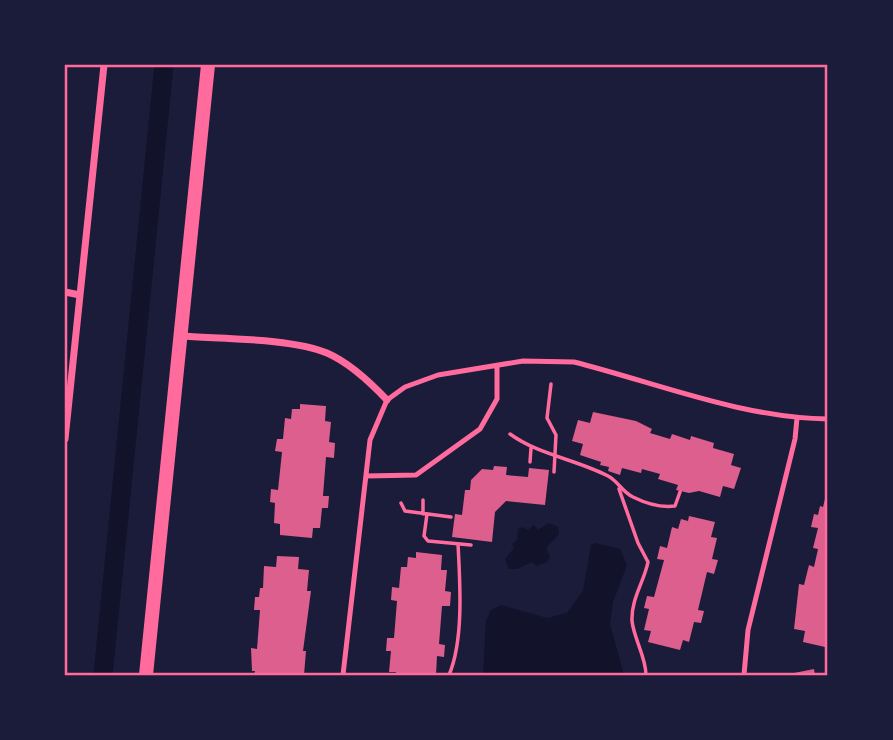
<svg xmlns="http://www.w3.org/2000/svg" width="893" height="740" font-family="Cabin,sans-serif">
<rect width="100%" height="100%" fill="#1b1b3a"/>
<!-- water -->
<path fill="#12122b" d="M549,523L558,527L559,534L546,548L550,557L547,562L536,566L532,562L517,569H509L505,559L514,548L512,544L517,540L518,529L523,527L528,530L534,525L538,530Z
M595,543L620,549L627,565L613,602L610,624L624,675H483L486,621L491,610L501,605L547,618L567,613L583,591L591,545Z"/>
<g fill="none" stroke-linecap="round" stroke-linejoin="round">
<!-- canal -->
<path stroke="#12122b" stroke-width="19" d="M103,675L164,65"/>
</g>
<!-- building -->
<path fill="#dd5f8e" d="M300,404L326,406L325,421L331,422L329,442L335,443L334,458L326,457L323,496H329L328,508H322L320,528H313L312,538L280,535V524L274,523L275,503L270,502L271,489L278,490L282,452L275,451L277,439H283L285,418L291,419L292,409H300Z
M593,412L636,421L652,429L650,433L670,439L672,434L690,440L691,436L714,443L713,448L734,454L731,465L741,468L734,489L723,486L720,497L699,491L689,493L676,490L678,485L658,479L660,474L642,469L641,473L622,468L620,475L608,471L609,467L600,465L601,462L580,455L583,444L572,441L578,420L590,423Z
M494,466L507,467L506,475L528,477L529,468L549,470L545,505L506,501L495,512L492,542L452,537L455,514L462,515L465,490H470L471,480L482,469L493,470Z
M828,487V637L825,647L803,642L805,631L794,629L799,584L804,585L809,565L814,567L818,549L813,548L818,528L811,527L814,514L818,515L820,506L823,507Z
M689,516L715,522L711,537L717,538L712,559L718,560L714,574L707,572L698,610L704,611L701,623L694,622L689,642L683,640L680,650L648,642L651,631L644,630L649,609L644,608L647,596L654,597L664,560L657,559L660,546L667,548L672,527L678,529L681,519L688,521Z
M416,552L442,555L441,570H447L445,591L451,592L450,606H442L439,644L445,645L444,657L437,656L436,675H396V672H389L391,651H386L387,638H394L397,601L391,600L392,587L399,588L401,567H407L408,557L416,558Z
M277,556L299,557L298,569L309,570L307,591H311L303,651H306L304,675H254L255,671H252L251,648L257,649L260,610H254L255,597H259L260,588H263L264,566L276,567Z
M814,669L815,675H789V674Z"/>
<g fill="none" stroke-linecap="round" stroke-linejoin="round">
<!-- path -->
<path stroke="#ff6b9d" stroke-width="3.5" d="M551,384L547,418L556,435L554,472
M510,434C539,455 575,459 608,476C618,481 622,492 633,497C647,504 660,508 675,506L680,492
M530,462L531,448
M619,489L638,543L648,562C644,582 631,599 632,621C634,639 646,657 646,675
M423,500V514
M401,503L405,511L451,517
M427,514L424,536L428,541L471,545
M449,675C464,640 460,582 458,544"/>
<!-- service -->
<path stroke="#ff6b9d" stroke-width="5" d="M366,476L416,475L480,429L497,399V366
M343,675L370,440L387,400L405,387L438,375L523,361L574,362C657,383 742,418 828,419
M744,675L748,630L795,439L797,418"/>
<!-- minor -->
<path stroke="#ff6b9d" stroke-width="7" d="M65,292L80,295
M181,336C221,339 291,338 327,353C350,363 370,382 387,400
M65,439L104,65"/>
<!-- secondary -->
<path stroke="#ff6b9d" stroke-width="14" d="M146,675L208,65"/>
</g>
<!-- border -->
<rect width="893" height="740" fill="none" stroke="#1b1b3a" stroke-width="133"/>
<rect x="66" y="66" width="760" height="608" fill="none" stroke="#ff6b9d" stroke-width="2.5"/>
</svg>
